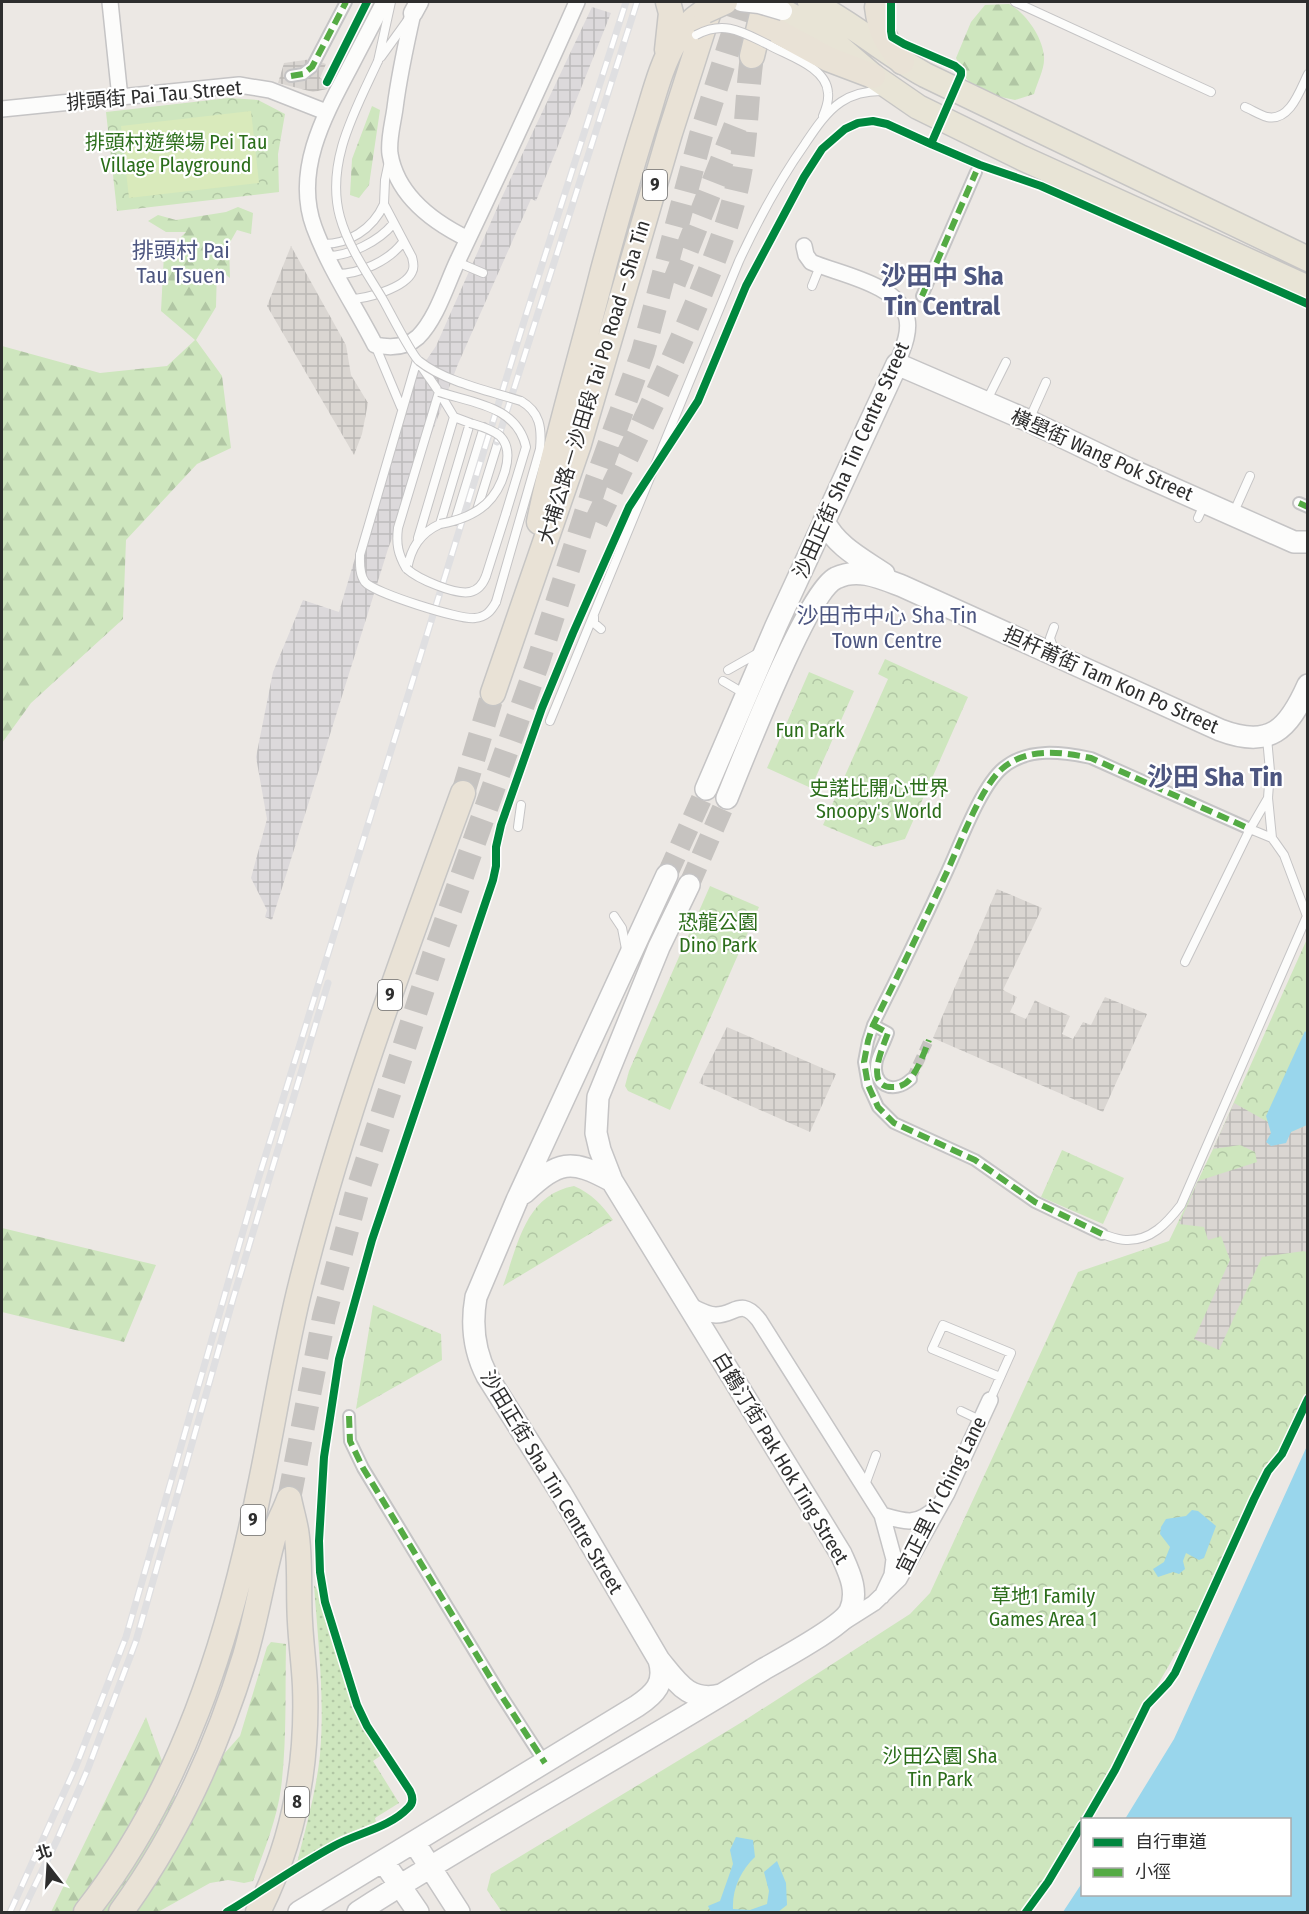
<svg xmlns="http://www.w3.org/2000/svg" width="1309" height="1914" font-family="'Fira Sans Condensed','Noto Sans TC',sans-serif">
<defs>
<pattern id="industrial-grid" width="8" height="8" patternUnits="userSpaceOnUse" patternTransform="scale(1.5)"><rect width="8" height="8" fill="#dcd9db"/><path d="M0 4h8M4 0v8" fill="none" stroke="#bdbbbc"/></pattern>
<pattern id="grass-dots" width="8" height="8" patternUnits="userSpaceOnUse" patternTransform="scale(1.5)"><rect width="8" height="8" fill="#cee6be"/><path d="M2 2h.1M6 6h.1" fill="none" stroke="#b1c6a4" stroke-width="1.8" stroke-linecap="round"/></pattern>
<pattern id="forest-firs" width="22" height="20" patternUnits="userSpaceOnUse" patternTransform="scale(1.5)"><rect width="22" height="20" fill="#cee6be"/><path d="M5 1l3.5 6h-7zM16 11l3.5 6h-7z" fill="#b1c6a4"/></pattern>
<pattern id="park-crowns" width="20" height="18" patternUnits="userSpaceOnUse" patternTransform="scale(1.5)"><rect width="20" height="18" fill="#cee6be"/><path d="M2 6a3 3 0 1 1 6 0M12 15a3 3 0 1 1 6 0" fill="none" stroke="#b1c6a4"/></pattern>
<pattern id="plaza-grid" width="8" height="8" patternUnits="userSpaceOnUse" patternTransform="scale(1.5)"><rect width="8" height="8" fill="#dad6d2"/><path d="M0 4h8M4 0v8" fill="none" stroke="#bbb8b5"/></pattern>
</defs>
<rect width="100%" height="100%" fill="#ece8e4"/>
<!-- industrial -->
<path fill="url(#industrial-grid)" d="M592,7L611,13L536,201L531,199L458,364L388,549L272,920L265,917L267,910L251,878L267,819L256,757L273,672L303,600L339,612L404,393L436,346L502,197Z"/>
<!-- grass -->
<path fill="url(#grass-dots)" d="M314,1585L322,1598L337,1658L383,1754L373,1761L399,1803L375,1818L376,1822L339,1837L297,1863C306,1827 316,1792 320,1755C325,1699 318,1641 314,1585Z"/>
<!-- forest -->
<path fill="url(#forest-firs)" d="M1009,4C1026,13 1043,38 1044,57C1045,69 1037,83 1034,94L1015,100L978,92L965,77L956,58L971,22L985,5Z
M372,106L380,110L369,185L359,198L350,195L352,159Z
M238,207L253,213L251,234L237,230L229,244L230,278L217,268L216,307L196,340L222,376L231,448L197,464L126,540L123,619L31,703L2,743V346L100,373L167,366L195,340L161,311L164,254L186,232H166L148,221L158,215L176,220L226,212Z
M2,1228L156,1265L124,1342L2,1312Z
M271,1642L286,1644C285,1692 287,1741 281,1788C277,1819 264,1851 253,1881L244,1883L228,1880L210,1883L158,1912H51L146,1717L178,1805L240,1736L267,1647Z"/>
<!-- park -->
<path fill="url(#park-crowns)" d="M229,98L258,100L285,114L278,154L279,192L117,211L106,112Z
M885,659L968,697L905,839L875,847L823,825L888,679L878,674Z
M809,672L854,691L811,788L767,768Z
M710,886L759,907L670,1110L628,1091L625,1086L629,1071Z
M1307,939V1393L1281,1451L1264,1468L1207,1599L1094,1796L1025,1911L1023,1912H502L487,1890L491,1874L742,1722L910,1614L930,1593L1078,1272L1169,1241L1213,1149Z
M1062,1150L1124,1178L1103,1224L1041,1197Z
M574,1186C592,1194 601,1204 613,1220L503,1286C518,1245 525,1195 574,1186Z
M373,1305L441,1334L442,1360L356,1409Z"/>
<!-- pitch -->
<path fill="#d9eabb" d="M251,111L259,183L129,198L121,126Z"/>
<!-- plaza -->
<path fill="url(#plaza-grid)" d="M312,59L326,64L320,78L330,83L327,89L313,92L278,83L284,63Z
M291,246L346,345L351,375L368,403L362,434L354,455L267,306Z
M997,889L1042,908L1003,990L1017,997L1010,1012L1026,1019L1035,1000L1038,1002L1070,1016L1062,1034L1073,1039L1083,1022L1091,1025L1105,997L1147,1014L1103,1112L933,1038Z
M727,1027L836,1074L810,1132L699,1083Z
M1234,1103L1268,1122L1271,1133L1291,1132L1307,1125V1253L1304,1251L1262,1257L1219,1350L1194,1339L1230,1260L1221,1236L1208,1240L1204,1227L1179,1224L1198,1181L1257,1162L1255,1152L1240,1145L1213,1149Z"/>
<!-- water -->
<path fill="#99d6ec" d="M1305,1031L1308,1035L1307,1125L1291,1132L1286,1143L1271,1146L1266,1142L1271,1133L1266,1116Z
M1307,1446V1912H1063L1082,1883V1894H1290V1820L1125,1819L1174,1739Z
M1192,1510L1198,1511L1216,1526L1204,1558L1199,1560L1186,1553L1183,1561L1185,1569L1179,1574L1173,1572L1158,1577L1153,1569L1164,1562L1170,1547L1160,1534L1161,1527L1166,1519L1186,1516Z
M736,1837L753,1840L755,1857C741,1870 732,1889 733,1909L750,1910L767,1904L769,1891L764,1872L777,1861L786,1883L787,1905L778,1912H711L708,1906L720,1901L733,1864L730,1850Z"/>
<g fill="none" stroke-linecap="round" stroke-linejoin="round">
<!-- pedestrian-tunnel -->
<path stroke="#c6c3c0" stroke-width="10" stroke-dasharray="10 5" stroke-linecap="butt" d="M911,1079L929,1040"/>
<!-- secondary-tunnel -->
<path stroke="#c6c3c0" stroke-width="21" stroke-dasharray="21 10" stroke-linecap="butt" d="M667,875L706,789
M689,885L727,798"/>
<!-- trunk-tunnel -->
<path stroke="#c6c3c0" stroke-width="24" stroke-dasharray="24 12" stroke-linecap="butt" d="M674,283L739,117
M596,522C632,445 671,369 702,290C716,256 729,222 737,187C747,144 746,99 752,56
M463,793L493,693
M289,1499L324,1317L358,1189L434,955L538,662L597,479L643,352L701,135L743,2"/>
<defs>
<path id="service" d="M1015,2L1211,92
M769,45C788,56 827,67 828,93C829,101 826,109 823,116
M381,57L407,21
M378,61L391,2
M1245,107C1252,110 1260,115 1267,117C1290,122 1300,90 1308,74
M321,244C348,245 373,229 384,204
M327,256C350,256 379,241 393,224
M457,262L483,273
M337,274C360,274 389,261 403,242
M812,286L820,266
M350,299C366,299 405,288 412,272C415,267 413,262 412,257L384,204L385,180L389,161
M375,345L401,407
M986,402L1006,362
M1029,420L1046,382
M477,510L500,436
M1233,514L1250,476
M1198,518L1202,509L1207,505
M455,521L484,427
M418,538L454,417
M360,555L417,360
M406,568C398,554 396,544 398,528L439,392
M407,569C411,548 420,533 440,524L470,423L454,417L439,392L417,360
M486,576L506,513
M496,602L540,449C542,428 540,412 521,401
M594,617V623L601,629
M1054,650L1050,638L1054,627
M728,670L758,653
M723,681L745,694
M550,721L739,261C758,220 779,181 805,144C815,129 826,112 841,102C853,94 867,91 881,91
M1267,738L1270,771L1268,798L1272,838
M518,827L521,805
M614,916L622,928L626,949
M1185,962L1250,829L1268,798
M1102,1234C1109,1236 1118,1240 1126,1240C1151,1241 1167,1223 1181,1205L1307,916L1284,855L1272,838L1250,829
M990,1400L1011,1353L943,1325L932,1349L1000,1377
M961,1411L980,1420
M865,1485L876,1455"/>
<path id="pedestrian" d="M291,76L303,74L312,67L346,2
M922,296L976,172
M1299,503L1308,507
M873,1025L888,1033C885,1042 880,1051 877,1060C871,1085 893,1096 911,1079
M1102,1234L1035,1202L975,1160L894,1123L878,1107L868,1085L864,1062L868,1041L873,1025C898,976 922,926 945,876C959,847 980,787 1003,768C1028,747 1062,752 1091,758L1250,829
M349,1416L350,1441L363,1468L501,1695L545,1763"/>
<path id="minor" d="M110,2L120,98
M384,2C372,25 360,48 348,71C323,118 294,172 314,227C329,268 355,306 375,345C390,348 406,348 418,337C437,318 447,283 458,260C499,174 539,88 577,2
M413,13C406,44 399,76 395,108C393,123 388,140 390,154C397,196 433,222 468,239
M2,109L239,85L270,90L326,112
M804,246L806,255L811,262C838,274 900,284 907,319C910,334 902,350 897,364
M689,1305C697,1309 707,1315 716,1315C735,1315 741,1297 759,1320L882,1515L894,1559L892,1575L882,1596
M882,1515C906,1522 916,1526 936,1508
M844,1622L874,1603L899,1579L947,1493L990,1400"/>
<path id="tertiary" d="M413,13L419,2"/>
<path id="secondary" d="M824,521C836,546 862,559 884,574
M706,789L776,626L897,364L1029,421L1127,468L1294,542H1308
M727,798C742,761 808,591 836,578C858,567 881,578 902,586L1220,730C1270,749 1288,730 1308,685
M524,1193C559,1161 570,1158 612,1181
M659,1660C677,1682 689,1703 721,1695
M414,1842L459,1912
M383,1861L418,1912
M299,1912L637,1706C655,1694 666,1683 659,1660L561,1493L487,1376C474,1351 471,1325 476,1297L517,1200L667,875
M358,1912C491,1827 630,1752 764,1669C782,1659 842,1626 850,1611C859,1591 849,1572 841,1554L612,1181L600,1150L596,1133L598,1097L659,947L689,885"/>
<path id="primary" d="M810,2C851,22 885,53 925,75L1308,259
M783,11L824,34L873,76L918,107L1022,158L1308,288"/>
<path id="trunk" d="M877,7C880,32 886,42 902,62
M775,30L828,59L873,76
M667,50L671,13L668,2
M752,56L765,2
M539,522C556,437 582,354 603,270C617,218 631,167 647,117C655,91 662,63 676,40C683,28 693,19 705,11
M493,693L579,444L670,133L712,2
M86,1912C181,1791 229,1640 259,1491C274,1421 284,1350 302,1280C344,1114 404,954 463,793
M121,1912C177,1835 217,1748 245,1656C257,1615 263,1573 275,1532C279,1521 285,1510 289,1499
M258,1912C294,1841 308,1765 305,1686C304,1664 301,1643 300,1622C298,1592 301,1560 296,1530C294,1519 291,1509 289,1499"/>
</defs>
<!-- service casing -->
<use href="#service" stroke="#c5c4c5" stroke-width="10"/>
<!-- pedestrian casing -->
<use href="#pedestrian" stroke="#c5c4c5" stroke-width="14"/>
<!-- minor casing -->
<use href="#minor" stroke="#c5c4c5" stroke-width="18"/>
<!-- tertiary casing -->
<use href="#tertiary" stroke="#c5c4c5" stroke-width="21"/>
<!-- secondary casing -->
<use href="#secondary" stroke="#c5c4c5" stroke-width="24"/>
<!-- primary casing -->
<use href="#primary" stroke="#c6c5c4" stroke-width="27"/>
<!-- trunk casing -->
<use href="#trunk" stroke="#c6c5c4" stroke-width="27"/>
<!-- service -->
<use href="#service" stroke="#fcfcfb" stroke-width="8"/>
<!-- pedestrian -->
<use href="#pedestrian" stroke="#fcfcfb" stroke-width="10"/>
<!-- minor -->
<use href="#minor" stroke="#fcfcfb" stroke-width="15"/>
<!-- tertiary -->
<use href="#tertiary" stroke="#fcfcfb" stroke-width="18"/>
<!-- secondary -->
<use href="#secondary" stroke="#fcfcfb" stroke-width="21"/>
<!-- primary -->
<use href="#primary" stroke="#e8e4d6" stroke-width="24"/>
<!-- trunk -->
<use href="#trunk" stroke="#e9e2d6" stroke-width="24"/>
<defs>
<path id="rail" d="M497,442L637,2
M10,1912L76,1766L126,1637L257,1183L526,315L626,2
M22,1912L57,1840L87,1771L136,1641L233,1299L328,983"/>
</defs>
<!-- rail casing -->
<use href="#rail" stroke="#dfdfe1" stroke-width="7"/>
<!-- rail -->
<use href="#rail" stroke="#fff" stroke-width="4.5" stroke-dasharray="14" stroke-linecap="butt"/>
<defs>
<path id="service-bridge" d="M696,35C725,20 742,32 769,45
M378,61C356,109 325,162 340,217C348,246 367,273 382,298C389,310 412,356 419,361C445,382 490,391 521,401
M439,392C473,403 517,406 526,447L506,513
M440,524C457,521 474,515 486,504C501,490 517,453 500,436C492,429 480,426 470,423
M360,555C360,563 359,574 365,582C374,593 460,620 475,618C486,617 491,611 496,602
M407,569C418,579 455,595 470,592C479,590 483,584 486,576"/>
<path id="tertiary-bridge" d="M741,2L759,4L783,11"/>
<path id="trunk-bridge" d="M705,11L725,2"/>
</defs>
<!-- service-bridge casing -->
<use href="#service-bridge" stroke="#c5c4c5" stroke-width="10" stroke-linecap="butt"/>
<!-- tertiary-bridge casing -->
<use href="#tertiary-bridge" stroke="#c5c4c5" stroke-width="21" stroke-linecap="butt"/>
<!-- trunk-bridge casing -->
<use href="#trunk-bridge" stroke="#c6c5c4" stroke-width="27" stroke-linecap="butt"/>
<!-- service-bridge -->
<use href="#service-bridge" stroke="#fcfcfb" stroke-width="8"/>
<!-- tertiary-bridge -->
<use href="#tertiary-bridge" stroke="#fcfcfb" stroke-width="18"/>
<!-- trunk-bridge -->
<use href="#trunk-bridge" stroke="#e9e2d6" stroke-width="24"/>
<!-- quiet -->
<path stroke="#54ab44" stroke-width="6" stroke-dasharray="12 6" stroke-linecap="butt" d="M291,76L303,74L312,67L346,2
M922,296L976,172
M1299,503L1308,507
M873,1025L888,1033C883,1047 863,1089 894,1087C900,1087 906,1084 910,1079C919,1068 924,1053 929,1040
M1102,1234L1035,1202L975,1160L894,1123L878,1107L868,1085L864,1062L868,1041L873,1025C898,976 922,926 945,876C959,847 980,787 1003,768C1028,747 1062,752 1091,758L1250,829
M349,1416L350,1441L363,1468L501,1695L545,1763"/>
<defs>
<path id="cycleway" d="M327,82L367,2
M931,144L980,165L1041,186L1308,304
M1086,1820L1115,1770L1147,1705L1168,1683L1175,1673L1254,1499L1268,1471L1282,1454L1308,1399
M227,1912C262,1891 297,1866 334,1846C357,1833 389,1828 408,1808C414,1803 413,1797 410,1791L367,1726L357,1705L325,1602L320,1572L319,1541L324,1457L339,1359L372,1240L493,880L496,866V847L501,825L542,708L573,633L629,507L698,401L746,286L804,177L822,149L845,129L858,123L873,121L887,124L931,144L961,75V71L955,66L904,44L892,37L891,31V2
M1026,1912L1048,1882L1082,1825"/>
</defs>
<!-- cycleway casing -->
<use href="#cycleway" stroke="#fff" stroke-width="11"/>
<!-- cycleway -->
<use href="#cycleway" stroke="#00873e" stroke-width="8"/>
</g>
<g text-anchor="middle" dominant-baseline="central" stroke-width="4.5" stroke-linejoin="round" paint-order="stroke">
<!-- shield labels -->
<g fill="#fff" stroke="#6d6d6d" stroke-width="1.5">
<rect x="643" y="170" width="24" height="30" rx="4.5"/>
<rect x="378" y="980" width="24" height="30" rx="4.5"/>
<rect x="241" y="1505" width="24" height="30" rx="4.5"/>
<rect x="285" y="1787" width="24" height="30" rx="4.5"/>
</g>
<g font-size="18" font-weight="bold" fill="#2e2e2e">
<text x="655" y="185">9</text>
<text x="390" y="995">9</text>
<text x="253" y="1520">9</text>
<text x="297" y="1802">8</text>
</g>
<!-- street labels -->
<g font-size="20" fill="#2e2e2e" stroke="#fff">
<text transform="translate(154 95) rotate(-5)">排頭街 Pai Tau Street</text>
<text transform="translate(594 382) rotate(-73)">大埔公路－沙田段 Tai Po Road – Sha Tin</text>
<text transform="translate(1102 455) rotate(24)">橫壆街 Wang Pok Street</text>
<text transform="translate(851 460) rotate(-66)">沙田正街 Sha Tin Centre Street</text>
<text transform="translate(1111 680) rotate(24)">担杆莆街 Tam Kon Po Street</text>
<text transform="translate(781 1458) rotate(59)">白鶴汀街 Pak Hok Ting Street</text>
<text transform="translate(552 1482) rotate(59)">沙田正街 Sha Tin Centre Street</text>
<text transform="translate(941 1495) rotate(-63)">宜正里 Yi Ching Lane</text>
</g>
<!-- park labels -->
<g font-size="20" fill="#2c6e1b" stroke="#fff">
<text x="176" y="142">排頭村遊樂場 Pei Tau<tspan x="176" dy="23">Village Playground</tspan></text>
<text x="810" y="730">Fun Park</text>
<text x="879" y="788">史諾比開心世界<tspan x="879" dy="23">Snoopy's World</tspan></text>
<text x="718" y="922">恐龍公園<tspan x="718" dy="23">Dino Park</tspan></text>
<text x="1043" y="1596">草地1 Family<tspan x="1043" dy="23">Games Area 1</tspan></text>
<text x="940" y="1756">沙田公園 Sha<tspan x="940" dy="23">Tin Park</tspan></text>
</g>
<!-- quarter labels -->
<g font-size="22" fill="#4d5680" stroke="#fff">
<text x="181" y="250">排頭村 Pai<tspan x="181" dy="25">Tau Tsuen</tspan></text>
<text x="887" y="615">沙田市中心 Sha Tin<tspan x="887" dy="25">Town Centre</tspan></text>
</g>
<!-- district labels -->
<g font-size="26" font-weight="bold" fill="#4d5680" stroke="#fff">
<text x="942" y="276">沙田中 Sha<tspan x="942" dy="30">Tin Central</tspan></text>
<text x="1215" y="777">沙田 Sha Tin</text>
</g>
</g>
<!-- border -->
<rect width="1309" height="1914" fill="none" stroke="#2e2e2e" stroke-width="6"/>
<!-- legend -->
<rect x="1081" y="1818" width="210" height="78" fill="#ffffff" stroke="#ababab" stroke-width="1.5"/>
<rect x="1093" y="1838" width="30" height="9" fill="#00873e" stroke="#ababab" stroke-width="1.5"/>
<text x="1135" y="1848" font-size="18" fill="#2e2e2e">自行車道</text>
<rect x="1093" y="1868" width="30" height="9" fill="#54ab44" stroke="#ababab" stroke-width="1.5"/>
<text x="1135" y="1878" font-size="18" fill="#2e2e2e">小徑</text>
<!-- north arrow -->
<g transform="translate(48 1866) rotate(343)" stroke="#ffffff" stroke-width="4.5" paint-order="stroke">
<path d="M0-4.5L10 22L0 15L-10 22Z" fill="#2e2e2e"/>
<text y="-9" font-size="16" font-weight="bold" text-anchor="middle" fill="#2e2e2e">北</text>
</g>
</svg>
